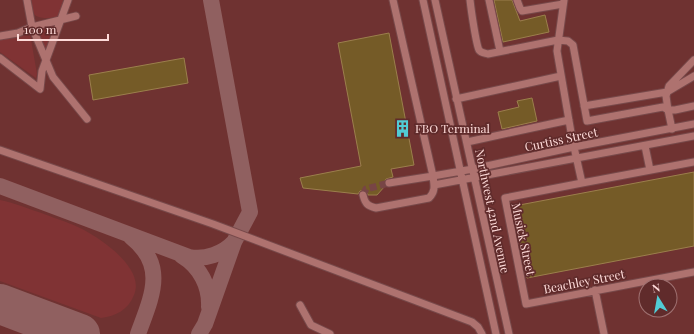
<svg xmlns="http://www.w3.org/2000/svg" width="694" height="334" font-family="'Playfair Display',serif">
<rect width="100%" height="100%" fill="#602b2b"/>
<!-- built -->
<path fill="#6f3231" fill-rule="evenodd" d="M0,0H694V334H0ZM646,286H670V310H646Z"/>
<!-- grass -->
<path fill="#803334" d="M30,0H64L58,17C51,18 38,20 33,13C31,9 31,4 30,0Z
M56,23L45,51L37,31L39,27Z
M27,32H29L30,34L37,74L36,78L0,52V40L14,37Z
M0,200C15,203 29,209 44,214C57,219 71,223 84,230C104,241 145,269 134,295C128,310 116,316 101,318L0,281Z"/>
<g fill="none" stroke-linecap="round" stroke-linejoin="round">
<!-- taxiway -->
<path stroke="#906060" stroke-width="16" d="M0,186L189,257C205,260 223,254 234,242
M131,237C168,266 151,298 138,334
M182,256C200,267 210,286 209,307
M64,328L72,334
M199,334L205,324L234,242L250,212L211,0"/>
<!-- runway -->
<path stroke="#906060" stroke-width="40" d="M0,304L80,334"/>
</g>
<!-- building -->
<path fill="#755b27" stroke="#9b7f4c" d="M494,0H512L520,21L545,15L549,32L503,42Z
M389,33L414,165L391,169L393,177L386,179L384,183L385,186L377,195H368L367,192L364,190L360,191L358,194L303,188L300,178L361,166L338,43Z
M184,58L188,83L93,100L89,75Z
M532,98L537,121L502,129L498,112L519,107L517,101Z
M694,172V246L527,278L514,206Z"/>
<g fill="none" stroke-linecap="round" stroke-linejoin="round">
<!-- minor-tunnel -->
<path stroke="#784545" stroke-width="7" stroke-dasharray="7 3.5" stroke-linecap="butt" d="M363,195L366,189L389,183"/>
<defs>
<path id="minor" d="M27,0L32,27L53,77L87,119
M393,0L433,176L473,169L574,147L694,124
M423,0L496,334
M435,0L509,334
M470,0C471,9 476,44 479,50C481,53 485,53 488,54L558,40L568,41L573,45L587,121L663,107L668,110L672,129
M489,0L500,51
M517,0L520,8L522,11L563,4
M564,0L557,51L572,138L582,183L505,198L526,304L694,272
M0,36L18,33L32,27L76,16
M0,58L40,89L42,71L68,0
M694,60L669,86L666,96L668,110H675L694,106
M456,99L561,76
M584,106L667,92L694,76
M467,142L569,120
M645,146L650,170
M0,150L213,224L472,322L478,327L482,334
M582,183L694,162
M434,185L694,136
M363,195C365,203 367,206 376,208L429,198C436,191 434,185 433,176L389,183
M595,290L604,334
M300,305L311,325L330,334"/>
</defs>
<!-- minor casing -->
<use href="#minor" stroke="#77494a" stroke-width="9"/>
<!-- minor -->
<use href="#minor" stroke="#ae726f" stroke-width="7"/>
</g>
<!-- icons -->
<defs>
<symbol id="building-bare" viewBox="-9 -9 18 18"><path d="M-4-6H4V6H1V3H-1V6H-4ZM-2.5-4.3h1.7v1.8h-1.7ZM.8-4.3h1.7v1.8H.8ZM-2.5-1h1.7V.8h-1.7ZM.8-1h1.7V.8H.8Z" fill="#51ccd5" stroke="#602b2b" stroke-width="2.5" paint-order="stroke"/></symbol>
</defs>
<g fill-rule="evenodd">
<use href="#building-bare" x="390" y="116" width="25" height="25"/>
</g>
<g text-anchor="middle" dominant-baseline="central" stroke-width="3.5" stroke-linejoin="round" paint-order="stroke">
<!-- poi labels -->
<g font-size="12" fill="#fedbd9" stroke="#602b2b" text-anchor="start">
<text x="415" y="128">FBO Terminal</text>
</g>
<!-- street labels -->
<g font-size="12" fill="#fedbd9" stroke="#602b2b">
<text transform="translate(561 139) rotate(-12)">Curtiss Street</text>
<text transform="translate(493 211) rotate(78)">Northwest 42nd Avenue</text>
<text transform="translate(524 239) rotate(78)">Musick Street</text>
<text transform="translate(584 281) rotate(-11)">Beachley Street</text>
</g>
</g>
<!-- north arrow -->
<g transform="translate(658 298) rotate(349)"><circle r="19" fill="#602b2b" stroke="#9f7171"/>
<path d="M0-3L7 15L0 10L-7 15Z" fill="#51ccd5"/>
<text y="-6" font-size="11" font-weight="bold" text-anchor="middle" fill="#fedbd9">N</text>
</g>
<!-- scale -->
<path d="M18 34v6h90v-6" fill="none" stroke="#fedbd9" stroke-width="2"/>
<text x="24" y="34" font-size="12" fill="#fedbd9" stroke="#602b2b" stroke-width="3" paint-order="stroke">100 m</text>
</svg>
